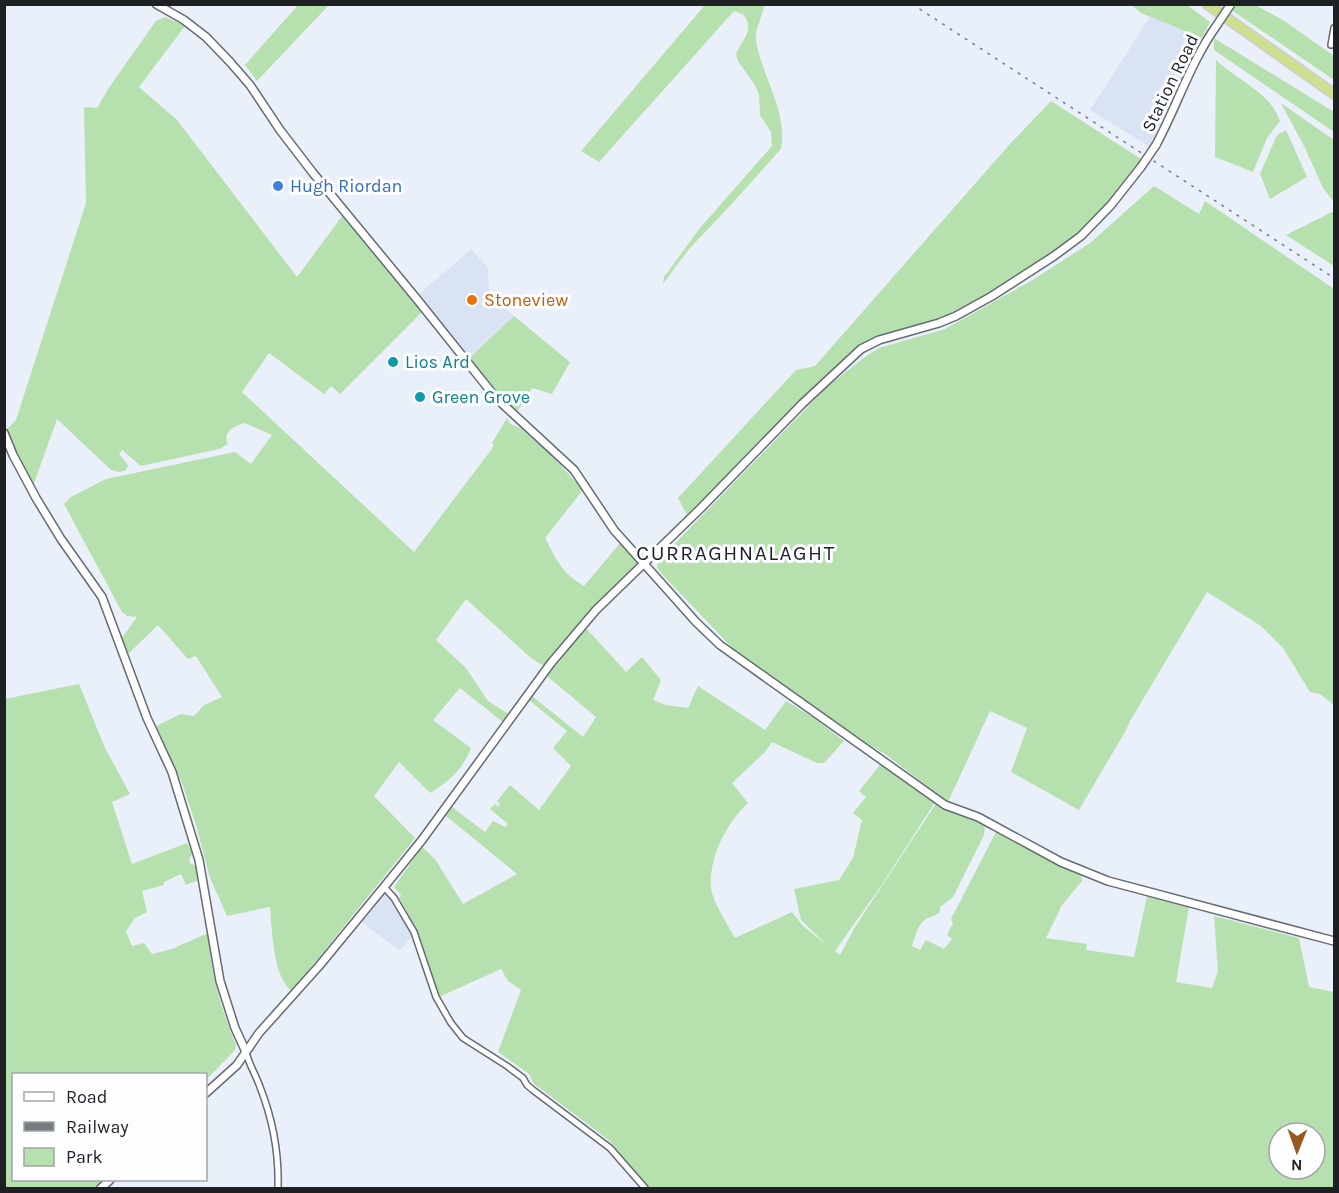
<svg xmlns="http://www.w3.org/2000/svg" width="1339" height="1193" font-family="Karla,sans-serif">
<rect width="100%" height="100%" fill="#eaf0fa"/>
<!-- built -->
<path fill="#dae3f4" d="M1150,17L1202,38L1150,147L1090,110Z
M471,249L488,268L489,294L514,316L469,357L417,296Z
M383,893L393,901L412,936L400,951L361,922Z"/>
<!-- green -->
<path fill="#b6e0ad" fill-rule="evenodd" d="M298,5H329L257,81L245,65Z
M705,5H764C763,17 754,29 756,41C762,77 788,111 781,149L727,209L689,249L663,284L664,277L700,228L772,146L771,132L760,115L759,95L755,85L738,61L736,54C742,39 755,31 744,15L734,11L599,162L581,151Z
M1132,5H1187L1210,22L1202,38L1141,13Z
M1224,5H1255L1283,20L1334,56V80Z
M165,17L185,26L139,87L177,120L297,277L343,215L422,312L340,394L331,386L324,394L269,353L242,392L414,552L494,446L492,443L507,418L510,424L520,428L552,456L583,490L545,538C558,562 561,572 584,586L621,542L637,559L638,563L594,606L548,668L532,659L466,599L436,640L466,668L488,701L510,715L504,723L460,688L433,720L471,748C461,772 450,780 430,793L399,762L374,796L415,838L292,991C273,978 272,929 270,907L227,916L210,878L196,825L182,783L156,726L181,714L194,716L204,705L222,697L196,656L188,659L158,625L126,656L121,639L137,617L127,616L122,612L64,504L71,497L106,479L235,452L251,464L272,435L245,423C234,426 222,432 228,444L219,449L141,466L122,450L119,454L128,465L126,470L119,472L111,470L57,419L32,489L5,431L16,420L86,203L84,107L97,108L110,86L156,21Z
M1214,38L1334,112V132L1214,50Z
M1216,60C1237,80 1270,92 1280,121L1267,138L1253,172L1215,157Z
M1051,101L1141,159L1129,178L1088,224L1062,246L1031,267L976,302L940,320L876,336L857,348L687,515L678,498L796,370L815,366L1009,145Z
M1281,103L1334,140V202L1323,188L1304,146Z
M1286,130L1307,177L1270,199L1260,174L1277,135Z
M1154,186L1199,214L1205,201L1334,289V705L1320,694L1310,692L1283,648L1261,626L1207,592L1130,721L1125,732L1079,810L1011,772L1027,728L990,711L948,802L885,754L851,734L737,653L660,572L657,567L659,560L826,388L862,359L879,348L945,329L1031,281L1090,243Z
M1332,212L1334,213V266L1286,235Z
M514,316L570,362L552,394L532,388L517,412L498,395L469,358Z
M585,627L626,672L642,657L661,680L653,700L666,705L688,708L698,686L765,730L786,701L814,718L844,741L824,763H817L772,742L764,753L732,783L748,803C727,822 709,857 711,887C712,901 728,925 735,938L792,912L802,925L828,946L801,920L794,889L839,880L853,858L862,820L853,813L866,797L859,791L883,761L937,799L881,886L835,951L840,955L855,927L937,802L985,824L984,835L953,897L940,907V912C935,916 932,916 926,919C918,923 915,937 912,946L920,950L926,940L944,949L952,939L947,935L953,923L951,919L996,832L1081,874L1082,881L1062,905L1046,938L1087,944L1086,950L1134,957L1147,896L1189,907L1176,982L1212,988L1218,971L1214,916L1299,938L1309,987L1334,992V1188H649L610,1141L533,1083L529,1074L498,1052L521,990L508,981L501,969L439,997C429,962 419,929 399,898L401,895L394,887L422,847L435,859L463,904L517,874L445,815L449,805L485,832L493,821L505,827L508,824L490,809L495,804L498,807L500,804L497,801L510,785L539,810L571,766L553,748L567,731L529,700L532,696L583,737L596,717L547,676ZM1279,1133H1315V1169H1279Z
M79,684L105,748L130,794L112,802L132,864L187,843L193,854L189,858L190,863L195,866L199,880L186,885L181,874L164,882V885L142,891L147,912L135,918L126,931L132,946L144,943L152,954L172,949L208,933C211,974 220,1006 236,1045L235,1050L206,1080V1074H14V1180H104L95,1188H5V699Z"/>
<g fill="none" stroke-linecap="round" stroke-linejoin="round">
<defs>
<path id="minor" d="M1331,45L1334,28
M384,887L394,898L414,932L436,997L451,1023L463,1038L507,1066L523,1078L527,1085L533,1090L610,1148L645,1188
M246,1052C249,1065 256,1075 260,1087C273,1120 279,1154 278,1188"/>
<path id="tertiary" d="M156,4L184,20L206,37L230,62L250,85L280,130L313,173L416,298L496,398L574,470L614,530L696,622L720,645L945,805L978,817L1061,862L1108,881L1334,941
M1156,145C1177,106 1191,61 1217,25
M4,433L13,455L36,498L61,539L102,597L147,718L172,772L199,860L220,981L235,1028L246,1052
M206,1093L237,1065L259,1033L319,966L384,887L422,840L551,663L596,610L701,508L802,404L861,349L879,340L939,323L956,316L992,296L1054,256L1081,236L1111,205L1141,167
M101,1188L110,1180"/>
<path id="trunk" d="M1207,4L1334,94"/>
</defs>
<!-- minor casing -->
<use href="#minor" stroke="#656a73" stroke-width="8"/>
<!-- tertiary casing -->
<use href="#tertiary" stroke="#656a73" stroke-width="10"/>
<!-- trunk casing -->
<use href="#trunk" stroke="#cececf" stroke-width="12"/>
<!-- minor -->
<use href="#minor" stroke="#fff" stroke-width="5"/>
<!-- tertiary -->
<use href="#tertiary" stroke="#fff" stroke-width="7"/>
<!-- trunk -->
<use href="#trunk" stroke="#cce08f" stroke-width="9"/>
<!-- rail -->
<path stroke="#777b81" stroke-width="1.5" stroke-dasharray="3 6" stroke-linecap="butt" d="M912,4L1334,278"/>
<defs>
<path id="tertiary-bridge" d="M1217,25L1231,4
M1141,167L1156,145"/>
</defs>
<!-- tertiary-bridge casing -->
<use href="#tertiary-bridge" stroke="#656a73" stroke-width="10" stroke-linecap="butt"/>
<!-- tertiary-bridge -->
<use href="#tertiary-bridge" stroke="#fff" stroke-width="7"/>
</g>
<!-- markers -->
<circle fill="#3f7fe0" stroke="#fcfdff" stroke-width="2" cx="278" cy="186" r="6"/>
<circle fill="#e8710a" stroke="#fcfdff" stroke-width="2" cx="472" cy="300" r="6"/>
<g fill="#0f9aa8" stroke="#fcfdff" stroke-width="2">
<circle cx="393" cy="362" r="6"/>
<circle cx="420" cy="397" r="6"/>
</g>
<g text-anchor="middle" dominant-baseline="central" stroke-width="6" stroke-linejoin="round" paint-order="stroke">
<!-- street labels -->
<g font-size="18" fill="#1e2024" stroke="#fcfdff">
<text transform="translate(1170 83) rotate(-64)">Station Road</text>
</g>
<!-- shop labels -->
<g font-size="18" fill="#366cbe" stroke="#fcfdff" text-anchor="start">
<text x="290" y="186">Hugh Riordan</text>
</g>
<!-- food labels -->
<g font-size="18" fill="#c56008" stroke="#fcfdff" text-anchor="start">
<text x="484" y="300">Stoneview</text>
</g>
<!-- culture labels -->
<g font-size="18" fill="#0d838f" stroke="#fcfdff" text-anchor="start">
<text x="405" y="362">Lios Ard</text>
<text x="432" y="397">Green Grove</text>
</g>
<!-- quarter labels -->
<g font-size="21" letter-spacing="1.5" fill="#1e2024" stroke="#fcfdff">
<text x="736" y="553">CURRAGHNALAGHT</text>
</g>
</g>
<!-- border -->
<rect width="1339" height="1193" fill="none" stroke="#1e2024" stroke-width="12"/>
<!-- legend -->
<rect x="12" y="1073" width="195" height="108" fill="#fcfdff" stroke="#a3a5a7" stroke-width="1.5"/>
<rect x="24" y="1092" width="30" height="9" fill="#ffffff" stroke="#a3a5a7" stroke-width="1.5"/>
<text x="66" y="1103" font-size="18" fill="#1e2024">Road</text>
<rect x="24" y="1122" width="30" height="9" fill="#777b81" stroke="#a3a5a7" stroke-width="1.5"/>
<text x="66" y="1133" font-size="18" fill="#1e2024">Railway</text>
<rect x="24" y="1148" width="30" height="18" fill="#b6e0ad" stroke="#a3a5a7" stroke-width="1.5"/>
<text x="66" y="1163" font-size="18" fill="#1e2024">Park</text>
<!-- north arrow -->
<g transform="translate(1297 1151) rotate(181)"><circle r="28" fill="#fcfdff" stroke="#a3a5a7" stroke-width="1.5"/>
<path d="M0-4.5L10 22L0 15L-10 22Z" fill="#97591f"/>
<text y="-9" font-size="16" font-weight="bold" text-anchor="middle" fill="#1e2024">N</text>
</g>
</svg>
